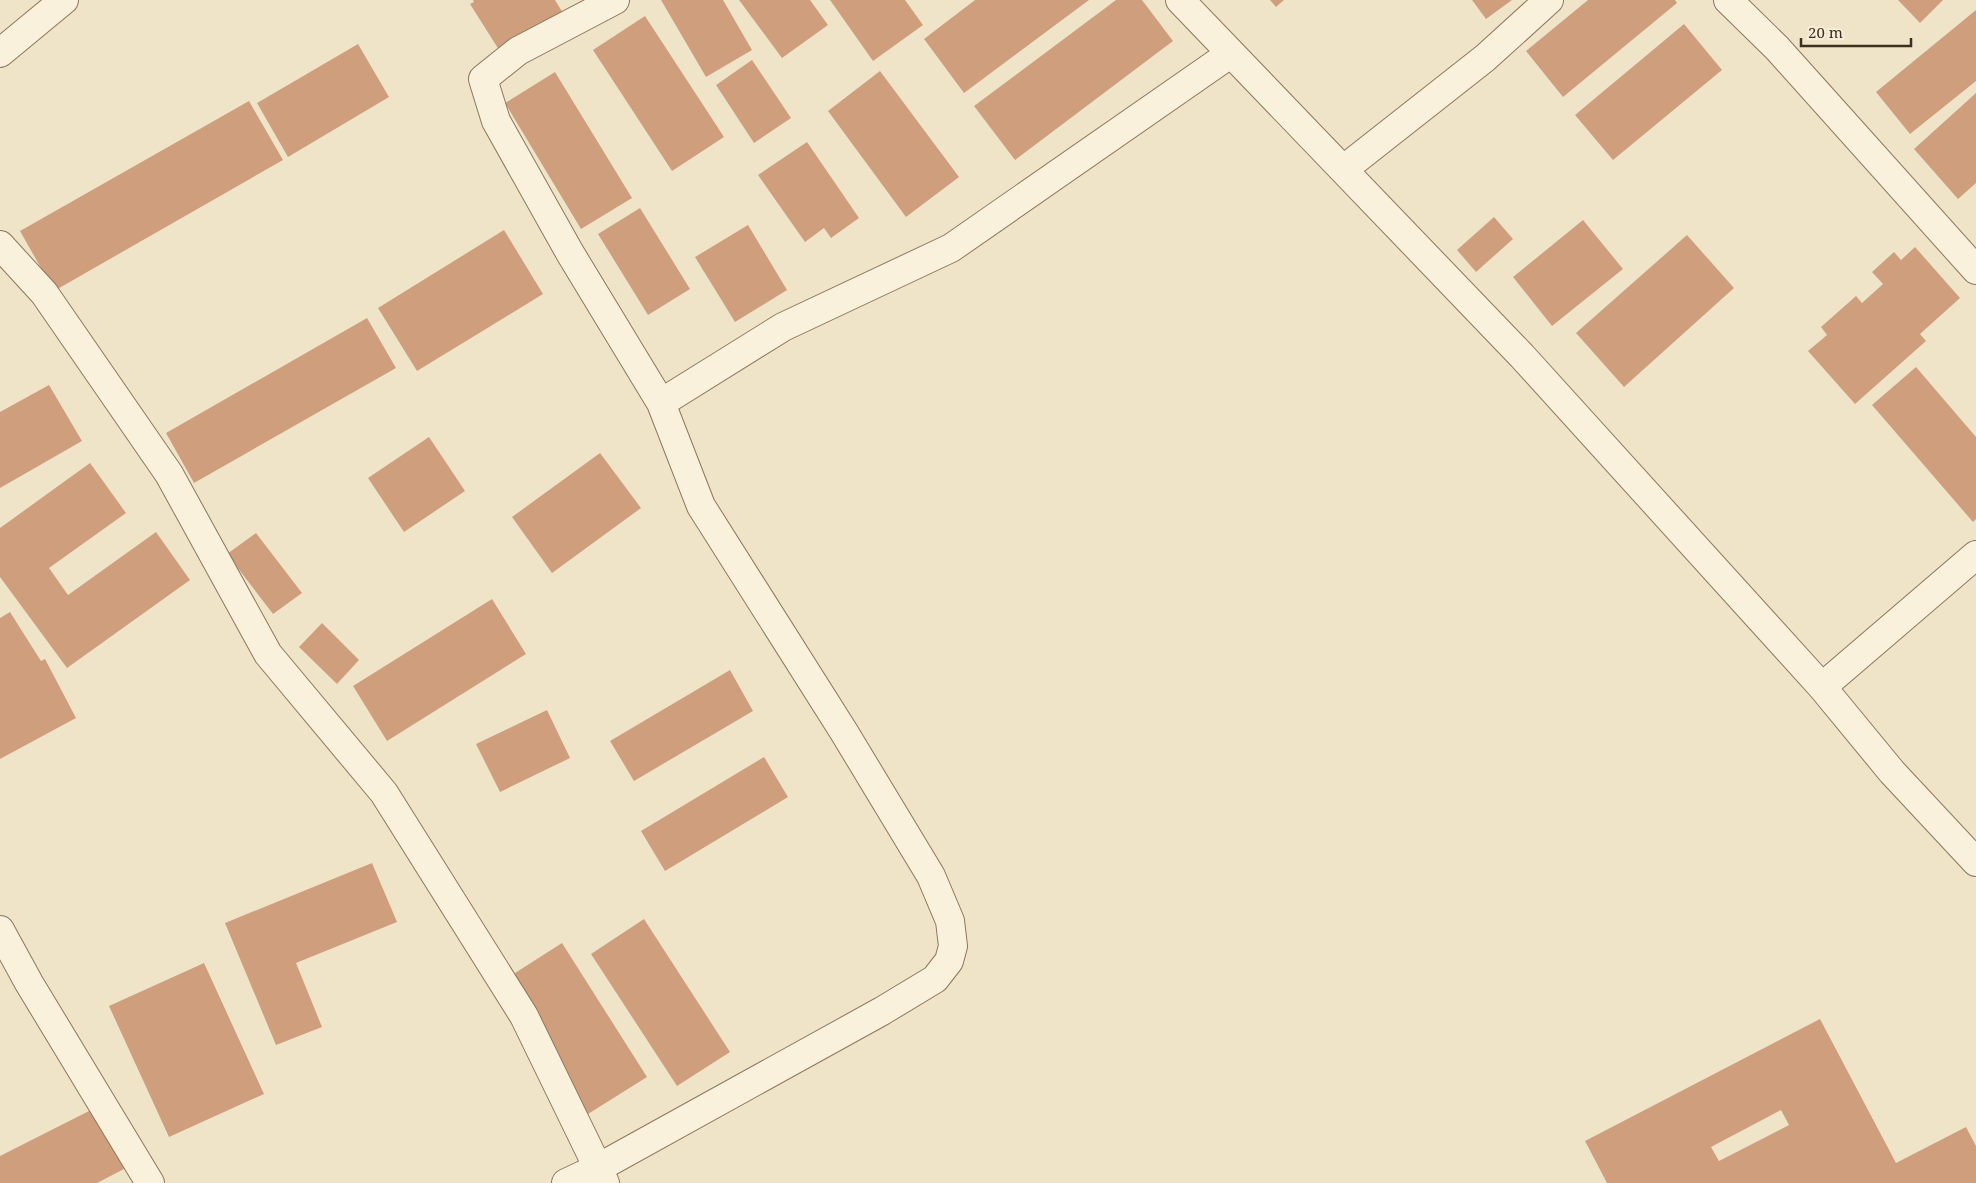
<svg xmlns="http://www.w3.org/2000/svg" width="1976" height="1183" font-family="'Noto Serif',serif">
<rect width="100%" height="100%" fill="#f0e4c8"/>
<!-- building -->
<path fill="#cf9f7d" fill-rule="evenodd" d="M473,0H555L563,13L501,53L470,4L474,2Z
M661,0H723L752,50L706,77Z
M739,0H810L828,25L782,58Z
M830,0H905L923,25L873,61Z
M975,0H1089L964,93L924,39Z
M1116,0H1142L1173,41L1015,160L974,106Z
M1270,0H1284L1276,7Z
M1472,0H1512L1486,19Z
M1588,0H1675L1677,3L1563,97L1526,51Z
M1898,0H1943L1920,23Z
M1976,10V81L1910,134L1876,92Z
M645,16L724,137L672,171L593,50Z
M1684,24L1722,70L1613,160L1575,115Z
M358,44L389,97L288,157L257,103Z
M752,60L791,118L754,143L716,85Z
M880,71L959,177L906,217L828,111Z
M555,72L632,198L581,229L505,103Z
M1976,93V183L1958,199L1914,149Z
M249,101L283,160L54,291L20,231Z
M807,142L859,218L831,238L824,228L805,242L758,175Z
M640,208L690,289L648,315L598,234Z
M1494,217L1513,239L1476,272L1457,250Z
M1583,220L1623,269L1552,326L1513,277Z
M748,225L787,290L735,322L695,257Z
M504,230L543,294L417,371L378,308Z
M1687,235L1734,288L1624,387L1576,333Z
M1915,247L1960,298L1920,334L1926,341L1855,404L1808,351L1827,335L1821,327L1856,296L1862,303L1883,284L1872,272L1894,252L1901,260Z
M367,318L396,368L194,483L166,433Z
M1916,367L1976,437V519L1973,522L1872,405Z
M49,385L82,441L0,488V412Z
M429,437L465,491L404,532L368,478Z
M600,453L641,508L552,573L512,517Z
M90,463L126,513L49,568L68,595L156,532L190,580L67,668L0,577V528Z
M256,533L302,593L273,614L227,554Z
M492,599L526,654L387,741L353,686Z
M10,612L41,661L45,659L76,718L0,759V618Z
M322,623L359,660L337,684L299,647Z
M730,670L753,711L634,781L610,741Z
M547,710L570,758L500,792L476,744Z
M764,757L788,797L665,871L641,831Z
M372,863L397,922L296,963L322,1027L276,1045L225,923Z
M644,919L730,1052L677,1086L591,954Z
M562,943L647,1077L588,1114L504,980Z
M204,963L264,1094L169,1137L109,1006Z
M1820,1019L1896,1163L1966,1127L1976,1146V1183H1607L1585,1141ZM1781,1110L1789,1125L1719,1161L1711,1147Z
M93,1109L124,1169L97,1183H0V1156Z"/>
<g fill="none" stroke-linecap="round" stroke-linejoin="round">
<defs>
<path id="minor" d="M1180,0L1522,356L1822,687L1892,772L1976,862
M1728,0L1777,48L1976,270
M0,53L64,0
M1344,169L1485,58L1549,0
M0,245L44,293L169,474L268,654L384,793L524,1016L598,1168L566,1183
M661,403L783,327L951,248L1230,54
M1822,687L1976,555
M0,930L29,983L150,1183
M605,1183L598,1168L882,1011L935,979L949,961L953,946L950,921L931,876L844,732L701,506L661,403L570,253L496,121L483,79L518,51L615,0"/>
</defs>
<!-- minor casing -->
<use href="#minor" stroke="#8d765c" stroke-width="30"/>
<!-- minor -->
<use href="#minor" stroke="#faf1dc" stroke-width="28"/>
</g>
<!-- scale -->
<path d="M1801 38v8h110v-8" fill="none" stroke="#3d2e20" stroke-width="2.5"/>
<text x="1808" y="38" font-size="15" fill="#3d2e20" stroke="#f7eed8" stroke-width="4" paint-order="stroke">20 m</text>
</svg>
